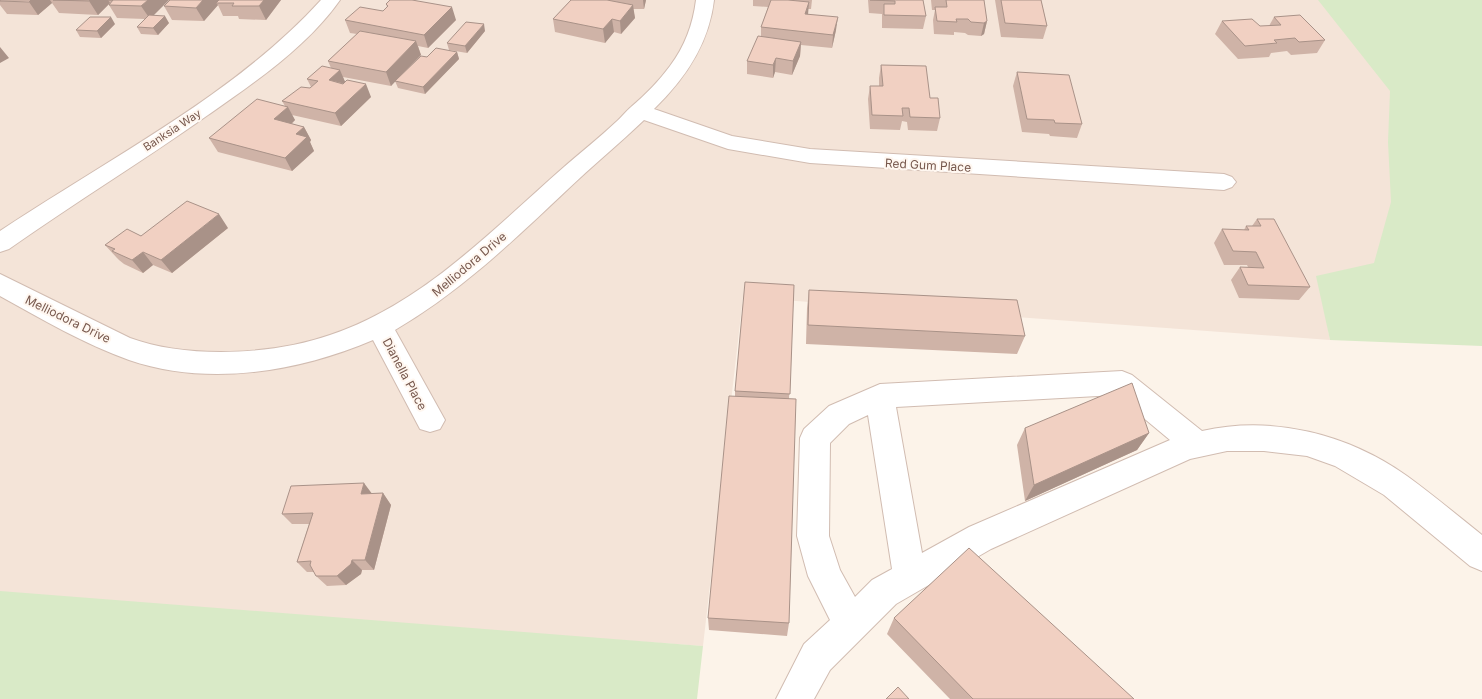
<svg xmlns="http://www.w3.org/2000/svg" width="1482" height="699" font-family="Inter,sans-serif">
<rect width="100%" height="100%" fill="#fcf3e9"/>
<!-- residential -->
<path fill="#f4e4d8" d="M0,0H1361L1482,133L1327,324L1330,340L743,297L703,646L0,596Z"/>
<!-- green -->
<path fill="#d9eac7" d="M1318,0H1482V346L1330,340L1316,276L1374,263L1391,202L1388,142L1390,91Z
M0,591L703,646L697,699H0Z"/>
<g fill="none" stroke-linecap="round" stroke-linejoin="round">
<defs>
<path id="minor" d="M321,0H340C308,46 254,83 208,115C143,161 74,203 9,249L0,252V231C106,160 235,95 321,0Z
M696,0H714C709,44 685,79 654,109L732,136L810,149L1224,174L1232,177L1236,182L1232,187L1224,190L810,163L728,149L644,120C619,144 592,166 567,190C513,241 460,292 395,330L445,420L440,429L430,432L420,429L373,340C298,372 208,387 129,360C84,344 42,319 0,296V274L130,338C187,359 273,355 330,335C423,304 493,229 564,167C581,152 599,138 616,122C621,118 626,111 631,107C645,95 659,81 670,66C685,46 693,24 696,0Z
M1122,371L1132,375L1202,431C1273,415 1348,434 1407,476C1433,495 1457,515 1482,535V571L1470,566L1384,495L1335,466L1307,456L1264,451H1227L1190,459L991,549L896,604L830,670L814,699H776L804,644L830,620L808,576L797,536L800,438L804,429L829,406L880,384ZM1116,395L1170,440L969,527L922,553L896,407ZM868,415L892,569L872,580L855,597L840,570L829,536L830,443L849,424Z"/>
</defs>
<!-- minor casing -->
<use href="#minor" stroke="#d1bcb1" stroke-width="2"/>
<!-- minor -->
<use href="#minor" fill="#fff" fill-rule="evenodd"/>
</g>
<!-- wall -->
<path fill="#cfb3a7" d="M0,0H169L153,15L169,23L158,35L141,34L137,27L145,19L117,18L109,5L110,3L98,15L59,13L52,3L38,15L7,14L0,5Z
M170,0H281L266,20L239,19L238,16H223L218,5L204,21L172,20L164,6Z
M571,0H646L644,9H633L635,18L621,34L614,32L605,43L555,32L553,19Z
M753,0H812L811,9H808V14L836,30L832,48L801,45L800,56L792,75L775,72L773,78L747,74V61L761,36V27L768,7L753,6Z
M868,0H923L926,16L923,29L882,28V14L869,13Z
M931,0H984L987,21L984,34L981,36L968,35L965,33L954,32V35L934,34L933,20L935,10H932Z
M995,0H1041L1047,26L1043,39L1001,37Z
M386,4L456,20L428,48L418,46L421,55L402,74L427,57L457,52L459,59L425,94L398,88L395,81L391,86L343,77L345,82L371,97L341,126L292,115L295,120L292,124L304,127L311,140L310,142L314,151L292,171L218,152L209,138L285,106L282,101L310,88L311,87L307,79L331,68L328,61L357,34L350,33L345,20L383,11L387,7Z
M1274,17L1325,40L1317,53L1291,55L1287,51L1271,53L1269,57L1238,59L1215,34L1222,21L1260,26H1269Z
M115,24L101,38L80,37L76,30Z
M485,31L467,53L449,50L447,43Z
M881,65L930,98L940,118L937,131L908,130L907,122L902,121L900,130L870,129L868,99L870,86H879V78Z
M1017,72L1082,124L1077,138L1050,136L1049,134L1022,132L1013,86Z
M1257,219L1310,287L1299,300L1239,298L1231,280L1240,267H1248L1247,265H1224L1214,243L1222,229L1244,230L1246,226H1252Z
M228,228L172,273L153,265L143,273L124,264L119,260L117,258L105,245L141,236Z
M794,285L789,399V623L787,636L709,630L708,618L735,396V391Z
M809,290L1025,336L1017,354L806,344L807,308Z
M1025,428L1149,433L1137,450L1025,501L1017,445Z
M383,493L391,505L374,570H362L361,574L346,585L327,586L316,576L314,572H307L297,562L309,524H292L282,514L372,494Z
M894,618L1134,699H950L887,634Z"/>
<!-- shaded-wall -->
<path fill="#a99288" d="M31,0H50L52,3L38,15L29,2Z
M90,0H113H108L110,3L98,15L89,1Z
M148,0H169L150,19L141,6Z
M203,0H223L216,3L218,5L204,21L196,8Z
M264,0H281L266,20L259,6Z
M643,0H646L644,9Z
M809,2L808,15L805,14Z
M633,5L635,18L621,34L620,21Z
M452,7L456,20L428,48L424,35Z
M165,16L169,23L158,35L153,28Z
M111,17L115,24L101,38L97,31Z
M838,17L836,30L832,48L833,35Z
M612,19L614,32L605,43L603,29Z
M987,21L984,34L981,36L984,23Z
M484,24L485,31L467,53L465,46Z
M416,41L421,55L391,86L386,72Z
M801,42L800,56L792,75L793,61Z
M0,47L9,58L0,63Z
M457,52L459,59L425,94L423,87Z
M776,58L775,72L773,78V65Z
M340,70L346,84L329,80Z
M366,84L371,97L341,126L335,113Z
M288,107L295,120L281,133L274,119Z
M304,127L311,140L310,142L314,151L292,171L285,158L296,134Z
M219,214L228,228L172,273L161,260Z
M143,252L153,265L143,273L132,260Z
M1149,433L1137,450L1025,501L1034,485Z
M364,483L373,495L361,494Z
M383,493L391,505L374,570L365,560Z
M352,560L362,570L361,574L346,585L337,576Z"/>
<!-- building -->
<path fill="#f1d0c2" stroke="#a99288" d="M0,0H31L29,2L0,1Z
M53,0H90L89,1Z
M108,0H148L141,6L109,5L113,0Z
M170,0H203L196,8L164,6Z
M219,0H264L259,6H232L234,3H216Z
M390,0H412L452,7L424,35L345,20L360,7L383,11L388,6L386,4Z
M571,0H607L633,5L620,21L612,19L603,29L553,19Z
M771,0H788L809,2L805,14L838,17L833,35L761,27Z
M870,0H923L926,16L884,15V4H895V1Z
M946,0H984L987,21L984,23L971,22L968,19H956L957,22L937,21L935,7H947Z
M1001,0H1041L1047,26L1005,23Z
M149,15L165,16L153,28L137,27Z
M1300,15L1325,40L1299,42L1295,38L1274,40L1277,43L1245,46L1222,21L1252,19L1260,26L1281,25L1274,17Z
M90,17H111L97,31L76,30Z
M466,22L484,24L465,46L447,43Z
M360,31L416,41L386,72L328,61Z
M758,36L801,42L793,61L776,58L773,65L747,61Z
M436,48L457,52L423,87L395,81L421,56L427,57Z
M881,65L926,66L930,98H938L940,118L910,117L909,108H902L903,116L872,115L870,86H883Z
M322,66L340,70L329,80L343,84L347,80L366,84L335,113L282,101L301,87L310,88L318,81L307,79Z
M1017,72L1069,75L1082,124L1055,123L1054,120L1027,119Z
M257,99L288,107L274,119L304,127L296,134L307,137L285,158L209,138Z
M187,201L219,214L161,260L143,252L132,260L112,251L115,249L105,245L127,229L141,236Z
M1257,219H1274L1310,287L1248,285L1240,267L1264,268L1256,252L1233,251L1222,229L1249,230L1246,226H1261Z
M745,282L794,285L790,394L735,391Z
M809,290L1017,300L1025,336L808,325Z
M1132,383L1149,433L1034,485L1025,428Z
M729,396L796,399L789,623L708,618Z
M364,483L361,494L383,493L365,560H352L351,564L337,576H316L310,565L311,561L297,562L313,513L282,514L291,486Z
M969,548L1134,699H973L894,618Z
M898,687L909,699H886Z"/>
<g text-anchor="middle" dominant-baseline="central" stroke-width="4" stroke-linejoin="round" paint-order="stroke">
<!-- far-street labels -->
<g font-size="11" fill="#77584d" stroke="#fff7f0">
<text transform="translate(172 130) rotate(-33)">Banksia Way</text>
</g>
<!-- street labels -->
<g font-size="12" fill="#77584d" stroke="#fff7f0">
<text transform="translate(928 165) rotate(3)">Red Gum Place</text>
<text transform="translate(469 264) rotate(-40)">Melliodora Drive</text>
<text transform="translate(68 319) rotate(26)">Melliodora Drive</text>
<text transform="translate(405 374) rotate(62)">Dianella Place</text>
</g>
</g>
</svg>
